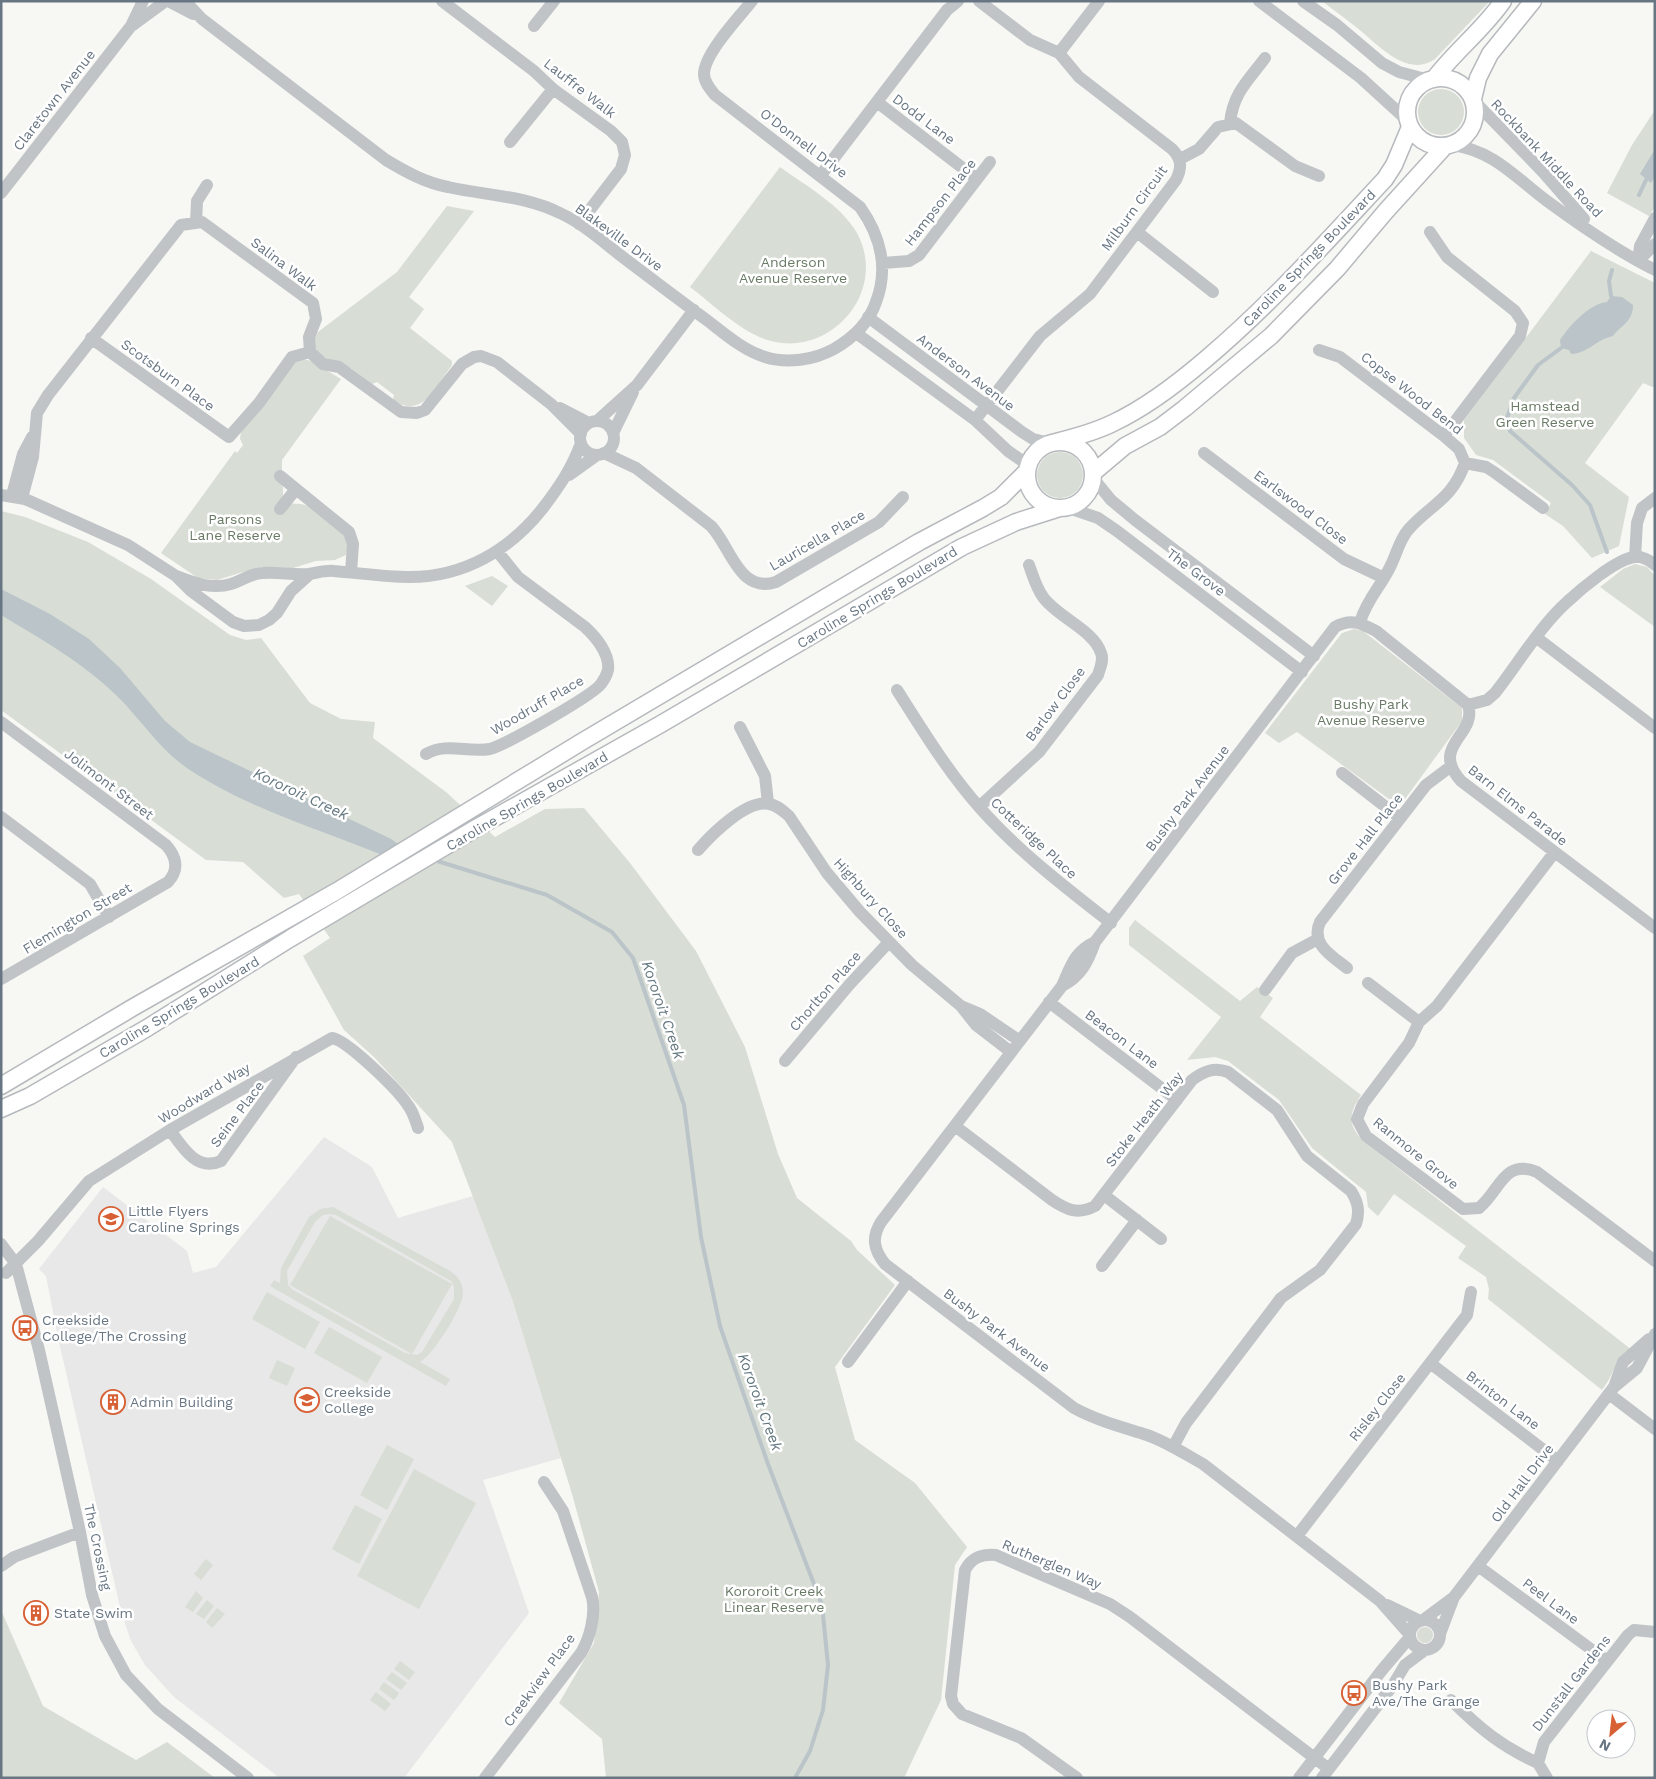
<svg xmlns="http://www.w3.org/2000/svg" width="1656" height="1779" font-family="'Work Sans',sans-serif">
<rect width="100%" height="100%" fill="#f7f7f4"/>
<!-- built -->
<path fill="#e7e8e7" d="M324,1137L372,1167L398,1218L473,1196L512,1299L561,1458L483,1480L529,1613L404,1778H280L174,1697L145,1665L131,1641L121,1611L59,1342L46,1276L39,1269L103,1187L187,1251L193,1273L216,1267Z"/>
<!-- green -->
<path fill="#d8ddd5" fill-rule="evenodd" d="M1322,1H1490L1435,59C1406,79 1377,43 1356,27C1345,18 1333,10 1322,1Z
M1418 112a23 23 0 1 1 46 0a23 23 0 1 1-46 0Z
M1655,110V207L1649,216L1607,193L1632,145Z
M780,167C806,186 841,205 857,233C888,290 833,357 771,341C741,333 714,305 690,287Z
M447,206L474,211L409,297L424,309L410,328L452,361V365C436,386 423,420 393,400L394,395L377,382L372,384L351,368L332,363L315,351L314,339L318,332L397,272Z
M1591,251L1655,283V388L1643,383L1585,463L1629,497L1619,546L1592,558L1563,526L1545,514L1551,503L1493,460L1476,455L1464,438V420Z
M303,359L311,361L341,379L282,460V471L278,479L283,487V499C291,506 296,502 305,505C316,509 342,531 349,541L346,555L335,560L316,561L293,568L259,567L217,580L198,578L161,553L235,451L237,453L243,445L240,439L241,432L294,362Z
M1037 475a23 23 0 1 1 46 0a23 23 0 1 1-46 0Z
M1,511L25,517L88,542L151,579L230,635L246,640L261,638L310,703L341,719L375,722L373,738L446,792L495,837L545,809L584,808L630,863L696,951L745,1047L778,1154L797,1198L851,1241L857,1250L895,1285L835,1367L855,1440L915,1483L967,1547L955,1565L941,1700L904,1778H606L602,1739L559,1703L594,1643L599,1592L572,1494L512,1299L452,1142L374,1057L344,1030L303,956L330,938L299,894L284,898L243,862L206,860L1,710Z
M1635,564L1647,567L1655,576V627L1600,587L1623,569Z
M492,576L508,586L492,606L465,586Z
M1354,629L1363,631L1462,708V721L1405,799H1389L1297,732L1279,743L1265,733L1342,633Z
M1135,920L1240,1001L1257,987L1273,998L1260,1017L1361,1095C1349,1113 1347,1124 1363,1141L1632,1350C1611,1365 1616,1372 1602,1390L1488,1299L1489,1289L1486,1277L1458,1258L1466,1246L1394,1194L1378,1216L1368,1207L1366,1192L1312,1148L1279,1100L1228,1061L1215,1057L1187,1060L1221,1017L1129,945V928Z
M333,1207L450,1271C458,1276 463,1283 463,1294C462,1309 433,1355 420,1362L450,1379L446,1386L270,1286L274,1280L280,1283L281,1268L309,1217L320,1209ZM329,1214L336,1215L451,1281L454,1287V1299L422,1352L417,1355L405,1353L293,1290L288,1285L287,1271L315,1222L323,1215Z
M330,1216L452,1284L412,1354L290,1285Z
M267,1292L320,1322L305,1349L252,1319Z
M329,1327L382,1357L367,1383L314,1353Z
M277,1360L295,1368L287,1386L269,1378Z
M387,1445L414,1459L387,1510L360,1495Z
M414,1469L476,1503L419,1609L357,1576Z
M355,1505L382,1519L359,1564L332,1549Z
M206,1559L213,1565L201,1580L194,1574Z
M196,1591L203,1598L193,1612L185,1607Z
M207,1600L214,1606L204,1619L196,1614Z
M217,1608L225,1614L212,1628L206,1622Z
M1,1610L43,1706L136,1760L167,1742L215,1778H1Z
M1417 1635a8 8 0 1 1 16 0a8 8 0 1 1-16 0Z
M400,1661L415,1672L409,1680L394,1669Z
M392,1672L407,1683L401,1690L386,1679Z
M384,1682L399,1693L394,1700L379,1689Z
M376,1692L391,1704L385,1711L370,1700Z"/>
<!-- water -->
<path fill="#bac4c9" d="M1655,149V177L1651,183L1640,174Z
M1611,296L1622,297L1633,305C1633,322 1622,324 1613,336C1597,339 1587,354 1571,354L1569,350L1561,348L1560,340C1570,325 1589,304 1607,302Z
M1,589L50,614L89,639L120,668L165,721L190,742L391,839L401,846L397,861C326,831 251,811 187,768C159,749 140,718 116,695C82,662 41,639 1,615Z"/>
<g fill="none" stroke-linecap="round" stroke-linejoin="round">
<!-- stream -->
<path stroke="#bac4c9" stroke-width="4" d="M1639,195L1646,180
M1611,296L1609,281L1612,270
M1561,348L1538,365L1514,398L1507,418L1510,431L1572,485L1590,505L1607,552
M434,860L547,895L612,932L633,958L684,1105L701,1237L720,1326L768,1464L822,1605L828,1665L823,1710L810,1751L795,1778"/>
<defs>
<path id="major" d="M1407 112a34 34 0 1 1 68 0a34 34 0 1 1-68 0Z
M1434,79C1455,51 1483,30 1503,1
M1473,99L1478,78L1490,54L1533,1
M1056,442C1076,437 1095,432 1113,423C1147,407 1178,383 1206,359C1271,304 1327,241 1385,179L1394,165L1410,127
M1027 475a33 33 0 1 1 66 0a33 33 0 1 1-66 0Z
M1093,473L1125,446L1160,427L1185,408L1271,336L1337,269L1386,211L1445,146
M1,1086L132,1008L337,891L583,741L919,542L983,508L1001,497L1027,471
M1,1109L30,1096L147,1028L291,938L478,827L661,724L962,547L1016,522L1060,508"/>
</defs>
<!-- major casing -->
<use href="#major" stroke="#b6b9bd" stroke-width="19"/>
<!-- minor -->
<path stroke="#c0c4c7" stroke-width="12" d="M168,1L193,14
M185,1L202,19L386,160C406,172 426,183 448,187C488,196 524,195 562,214C583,224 601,240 620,255C649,277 678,299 708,321C725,334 743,350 765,357C787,364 814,360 834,349C853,338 869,323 876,302C889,268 880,235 860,207L715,95C710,89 704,82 704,74C704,54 739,17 752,1
M442,1L534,71L553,89L611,131L622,142L625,155L621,169L579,224
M1259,1L1361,78L1408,121
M1303,1L1337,25L1382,63L1399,72L1429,80
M133,25L163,3
M534,26L554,1
M1059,53L1099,1
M1474,101L1543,172L1584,219
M877,102L977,179
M1230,123C1233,93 1248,81 1265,58
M510,142L553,89
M1453,145C1494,151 1516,178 1547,201C1581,226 1617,251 1655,270
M1180,159L1199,149L1218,127L1236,123L1295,166L1319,176
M821,175L947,10L958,1
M1,193L131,26L143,1
M196,223L197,201L207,185
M1137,232L1213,292
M1430,232L1447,257L1515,311L1523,323L1520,336L1444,436
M1638,261L1640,246L1655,218
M1638,261L1655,244
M883,263L909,261L919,255L990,162
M868,317L1022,432L1033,439L1050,443
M856,333L975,420L1008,451L1028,465
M91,338L229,437L259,403L292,357L310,352
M1319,350L1340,357L1444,436L1459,449L1465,463C1452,500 1431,504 1408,530C1399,541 1397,553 1391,565C1381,587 1368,597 1360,622
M560,408L589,423
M975,420L1040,336L1090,294L1176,180C1182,168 1182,159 1172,149L1079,77L1059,53L1030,40L979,1
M597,421L637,385L694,310
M580 438a17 17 0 1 1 34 0a17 17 0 1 1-34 0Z
M613,433L633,392
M604,453L636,468L711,526C731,547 739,594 776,582L879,522L903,497
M1204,453L1344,559L1384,578
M1465,463L1486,467L1494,472L1543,508
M569,475L597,455
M280,476L349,532L353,544L351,572
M1093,478L1111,500L1135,520L1314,656
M1,495L25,499L128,545L176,576L191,591L233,622L244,626L259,625L269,620L277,613L291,591L310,574
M12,495L23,454L32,437
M22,498L33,457L37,413L48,395L181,225L202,222L313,303L316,319L309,337L310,352L323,364L339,367L401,412L417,413L425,410L462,364L474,357L481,356L497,362L551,404L581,434
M1066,507L1098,518L1117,531L1302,672
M280,509L296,489
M1635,557L1637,523L1642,508L1655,498
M176,576C193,582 211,590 231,584C242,581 250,573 263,573C278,572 293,575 308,574C317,573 325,570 334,571C359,573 385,577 410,577C464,577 510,550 543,508C559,487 572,468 581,443
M1537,638L1655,728
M897,690C923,731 948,772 980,808C1019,852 1065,887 1111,923
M1468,705L1487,700L1495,693C1517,665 1541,625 1567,602C1581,589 1615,560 1634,557C1641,556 1650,560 1655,565
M1,722L166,845C176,856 180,869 168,882L1,979
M740,727L765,776L768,803
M426,754C447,742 467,753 490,749C505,745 592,696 601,684C604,680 607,674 608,670C610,654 596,637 585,627L518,577L497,551
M1342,773L1400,818
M979,807L1039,752L1098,675C1100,668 1104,660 1101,653C1094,630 1057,617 1043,597C1036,587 1033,576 1029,565
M1,817L90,884L109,917
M698,850C712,834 747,799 769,804C777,805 783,811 789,816L827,873L860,912L912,965L961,1006L976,1025L1011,1052
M1554,853L1437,1006L1419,1022L1409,1043L1363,1104L1357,1119L1366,1136L1463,1209L1479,1208C1500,1191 1504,1158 1537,1172L1655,1261
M1095,942C1074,952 1071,966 1062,986L881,1222C871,1238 874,1250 885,1264L1074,1408C1098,1421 1122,1427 1147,1435C1167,1442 1185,1454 1203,1464L1380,1601L1410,1635
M1347,968C1332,956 1310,944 1320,922L1426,785L1450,767
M1368,983L1419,1022
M1062,986C1081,976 1088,962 1095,942L1335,627C1351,618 1361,623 1376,631L1468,705C1478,735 1429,745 1461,781L1655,928
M1265,990L1292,953L1318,939
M1049,1002L1177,1100
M961,1006L980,1014L1020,1041
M785,1061L849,985L889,942
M955,1126L1052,1200C1067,1210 1078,1215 1095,1206L1192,1080C1204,1071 1214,1067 1228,1072L1277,1110L1307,1156L1351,1191C1358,1202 1360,1211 1356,1224L1320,1270L1281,1298L1186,1423L1173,1447
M170,1130C182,1147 197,1172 221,1161L296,1057
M1104,1195L1161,1239
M1,1244L16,1264L39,1350L80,1532L92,1595L105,1636L126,1675L158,1709L248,1778
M1102,1266L1137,1220
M6,1273L38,1241L89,1181L170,1130L332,1038C347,1040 397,1089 407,1104C413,1111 415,1119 418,1128
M848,1362L908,1281
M1430,1363L1558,1461
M1614,1387L1623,1362L1649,1339
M1609,1394L1655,1429
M1297,1536L1467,1315L1471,1292
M1,1566L14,1557L80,1532
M1478,1566L1607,1661
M1387,1605L1420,1621
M1423,1620L1454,1597
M1410 1635a15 15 0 1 1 30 0a15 15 0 1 1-30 0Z
M1440,1634L1454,1597L1614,1387L1637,1368L1655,1334
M1451,1700C1479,1728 1502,1747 1538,1763
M485,1778L581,1653C590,1638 596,1614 592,1597L563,1511L544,1482
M1077,1778L1021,1738L962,1714L953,1704L951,1696L965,1570C972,1557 982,1554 996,1555L1110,1604L1130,1617L1329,1769
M1299,1778L1382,1670L1410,1637
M1322,1778L1393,1685L1405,1665L1425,1650
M1547,1778L1538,1763L1544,1742L1628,1635L1634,1630L1655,1632"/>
<!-- major -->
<use href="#major" stroke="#fff" stroke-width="16"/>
</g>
<!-- icons -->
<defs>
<symbol id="school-ring" viewBox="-11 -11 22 22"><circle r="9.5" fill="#fff" stroke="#d76034" stroke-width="1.5"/><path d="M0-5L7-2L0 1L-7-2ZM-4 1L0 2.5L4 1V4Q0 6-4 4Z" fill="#d76034"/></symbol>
<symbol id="bus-ring" viewBox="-11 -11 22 22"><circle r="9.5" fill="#fff" stroke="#d76034" stroke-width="1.5"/><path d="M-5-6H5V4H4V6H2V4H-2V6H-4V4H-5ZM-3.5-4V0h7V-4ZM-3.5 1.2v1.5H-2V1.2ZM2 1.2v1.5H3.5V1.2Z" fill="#d76034"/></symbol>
<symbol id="building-ring" viewBox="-11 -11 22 22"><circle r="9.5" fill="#fff" stroke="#d76034" stroke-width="1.5"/><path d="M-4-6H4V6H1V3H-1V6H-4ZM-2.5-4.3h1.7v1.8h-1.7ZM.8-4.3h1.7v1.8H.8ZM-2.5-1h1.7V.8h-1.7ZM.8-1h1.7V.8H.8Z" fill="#d76034"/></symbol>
</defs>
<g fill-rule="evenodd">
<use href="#school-ring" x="97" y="1205" width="28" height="28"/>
<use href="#bus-ring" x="11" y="1314" width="28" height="28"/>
<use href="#school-ring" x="293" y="1386" width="28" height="28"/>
<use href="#building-ring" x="99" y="1388" width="28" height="28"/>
<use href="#building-ring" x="22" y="1599" width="28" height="28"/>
<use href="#bus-ring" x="1340" y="1679" width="28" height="28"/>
</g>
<g text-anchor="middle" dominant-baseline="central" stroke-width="5" stroke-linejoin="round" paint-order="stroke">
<!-- street labels -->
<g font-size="14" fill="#687683" stroke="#fff">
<text transform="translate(580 88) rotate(38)">Lauffre Walk</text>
<text transform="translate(54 100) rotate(-52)">Claretown Avenue</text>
<text transform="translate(924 119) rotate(37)">Dodd Lane</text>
<text transform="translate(804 143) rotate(37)">O'Donnell Drive</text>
<text transform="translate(1547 158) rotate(47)">Rockbank Middle Road</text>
<text transform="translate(940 202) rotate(-52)">Hampson Place</text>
<text transform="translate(1134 208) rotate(-54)">Milburn Circuit</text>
<text transform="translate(619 237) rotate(36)">Blakeville Drive</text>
<text transform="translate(1309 258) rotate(-46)">Caroline Springs Boulevard</text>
<text transform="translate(284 264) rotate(37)">Salina Walk</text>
<text transform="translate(966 372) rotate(37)">Anderson Avenue</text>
<text transform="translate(168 375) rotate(36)">Scotsburn Place</text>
<text transform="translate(1412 393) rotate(38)">Copse Wood Bend</text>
<text transform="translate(1301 507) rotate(37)">Earlswood Close</text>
<text transform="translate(817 540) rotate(-30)">Lauricella Place</text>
<text transform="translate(1196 572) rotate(37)">The Grove</text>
<text transform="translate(877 597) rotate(-31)">Caroline Springs Boulevard</text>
<text transform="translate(1055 704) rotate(-53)">Barlow Close</text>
<text transform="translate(537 705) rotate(-30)">Woodruff Place</text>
<text transform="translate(109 784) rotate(37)">Jolimont Street</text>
<text transform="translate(1187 798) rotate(-53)">Bushy Park Avenue</text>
<text transform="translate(527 801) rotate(-30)">Caroline Springs Boulevard</text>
<text transform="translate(1518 805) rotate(38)">Barn Elms Parade</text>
<text transform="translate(1034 838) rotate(43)">Cotteridge Place</text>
<text transform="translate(1365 839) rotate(-52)">Grove Hall Place</text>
<text transform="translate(871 898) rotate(48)">Highbury Close</text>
<text transform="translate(77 918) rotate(-31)">Flemington Street</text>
<text transform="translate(825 991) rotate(-49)">Chorlton Place</text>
<text transform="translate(179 1007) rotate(-31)">Caroline Springs Boulevard</text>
<text transform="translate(1122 1039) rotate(37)">Beacon Lane</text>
<text transform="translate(204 1093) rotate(-31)">Woodward Way</text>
<text transform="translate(237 1114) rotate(-53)">Seine Place</text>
<text transform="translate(1144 1119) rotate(-52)">Stoke Heath Way</text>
<text transform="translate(1416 1153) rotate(39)">Ranmore Grove</text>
<text transform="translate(997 1330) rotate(37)">Bushy Park Avenue</text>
<text transform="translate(1503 1400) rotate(37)">Brinton Lane</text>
<text transform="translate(1377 1407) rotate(-52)">Risley Close</text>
<text transform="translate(1522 1483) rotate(-53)">Old Hall Drive</text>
<text transform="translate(98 1547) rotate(78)">The Crossing</text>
<text transform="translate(1052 1564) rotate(23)">Rutherglen Way</text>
<text transform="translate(1551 1601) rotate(37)">Peel Lane</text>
<text transform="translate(539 1680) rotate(-54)">Creekview Place</text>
<text transform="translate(1571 1683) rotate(-52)">Dunstall Gardens</text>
</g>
<!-- park labels -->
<g font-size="14" fill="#697a66" stroke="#fff">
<text x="793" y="262">Anderson<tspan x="793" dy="16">Avenue Reserve</tspan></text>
<text x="1545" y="406">Hamstead<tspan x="1545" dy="16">Green Reserve</tspan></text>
<text x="235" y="519">Parsons<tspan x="235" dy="16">Lane Reserve</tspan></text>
<text x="1371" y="704">Bushy Park<tspan x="1371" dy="16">Avenue Reserve</tspan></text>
<text x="774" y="1591">Kororoit Creek<tspan x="774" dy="16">Linear Reserve</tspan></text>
</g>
<!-- poi labels -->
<g font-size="14" fill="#687683" stroke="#fff" text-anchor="start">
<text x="128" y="1211">Little Flyers<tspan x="128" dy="16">Caroline Springs</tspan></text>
<text x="42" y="1320">Creekside<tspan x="42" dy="16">College/The Crossing</tspan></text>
<text x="324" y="1392">Creekside<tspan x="324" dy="16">College</tspan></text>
<text x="130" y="1402">Admin Building</text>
<text x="54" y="1613">State Swim</text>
<text x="1372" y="1685">Bushy Park<tspan x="1372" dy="16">Ave/The Grange</tspan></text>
</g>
<!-- water labels -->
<g font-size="15" font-style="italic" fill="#63777f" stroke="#fff">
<text transform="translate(301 794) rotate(25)">Kororoit Creek</text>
<text transform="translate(663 1010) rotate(71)">Kororoit Creek</text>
<text transform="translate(760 1402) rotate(70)">Kororoit Creek</text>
</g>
</g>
<!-- border -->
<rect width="1656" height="1779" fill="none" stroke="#687683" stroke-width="5"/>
<!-- north arrow -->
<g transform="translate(1611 1734) rotate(208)"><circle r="24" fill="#ffffff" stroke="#c3c8cd"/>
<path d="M0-4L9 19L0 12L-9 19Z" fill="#d76034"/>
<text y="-8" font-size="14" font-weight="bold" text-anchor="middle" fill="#687683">N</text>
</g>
</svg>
